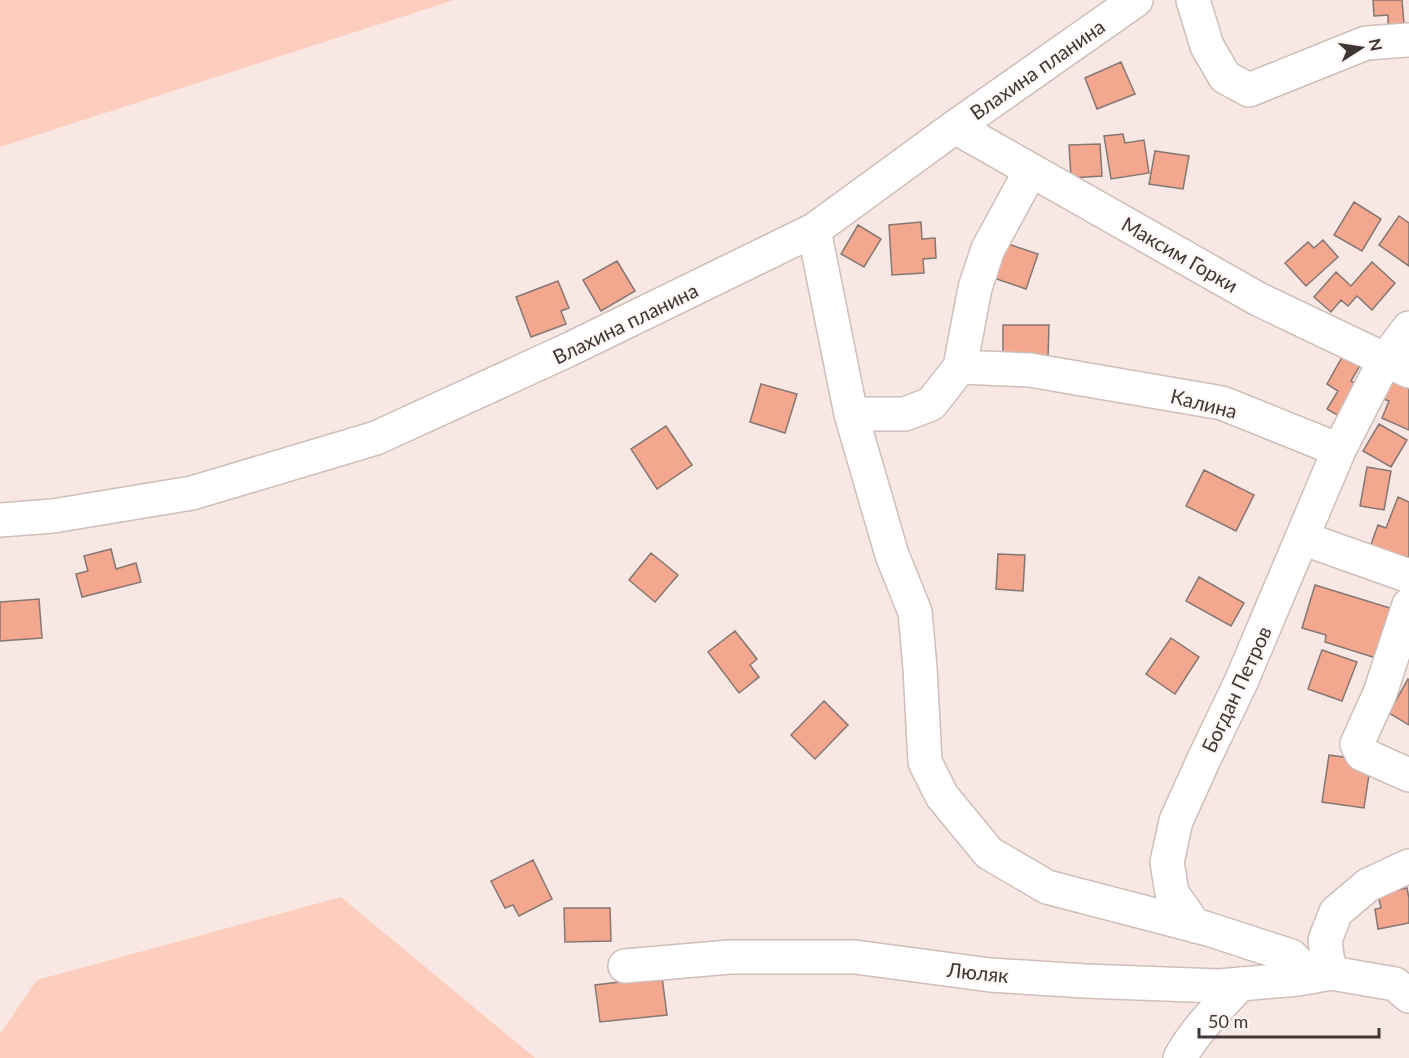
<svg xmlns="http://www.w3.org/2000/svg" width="1409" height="1058" font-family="Lato,sans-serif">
<rect width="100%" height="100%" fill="#f8e7e2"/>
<!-- green -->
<path fill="#fdcebe" d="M0,0H454L0,147Z
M341,897L535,1058H0V1034L37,980Z"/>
<!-- building -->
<path fill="#f3a78f" stroke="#857772" stroke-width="1.5" d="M1373,0H1402L1404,24H1388V15L1374,16Z
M1121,62L1135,94L1097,109L1085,78Z
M1123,134L1125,143L1144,140L1149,173L1111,179L1104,136Z
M1100,144L1102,176L1071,178L1069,145Z
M1155,151L1189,156L1183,189L1149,184Z
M1354,202L1381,219L1362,251L1334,235Z
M1399,216L1409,223V266L1379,245Z
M921,222L922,239L935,238L936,258L923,259L924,273L892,275L889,225Z
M858,225L881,239L864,267L841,254Z
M1323,240L1338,257L1306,286L1285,263L1308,242L1314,248Z
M999,241L1038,254L1026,289L988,276Z
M617,261L635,291L601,311L583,280Z
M1372,262L1395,283L1372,310L1357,296L1348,306L1341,300L1331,312L1314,297L1336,272L1351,286Z
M558,281L569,308L561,311L566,324L531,337L516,297Z
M1003,325H1049L1048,359H1003Z
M1345,352L1362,362L1351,381L1365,389L1346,420L1327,409L1338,391L1327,384Z
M1387,375L1409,384V430L1382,418L1389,401L1378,397Z
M761,384L797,394L785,433L750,422Z
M1379,424L1407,440L1391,467L1363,451Z
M666,426L692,465L657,489L631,449Z
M1367,467L1391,471L1384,510L1360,506Z
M1204,470L1254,495L1236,531L1186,506Z
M1398,497L1409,502V558L1407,564L1369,550L1378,525L1386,528Z
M111,549L116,569L136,563L141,582L82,597L76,574L88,571L84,556Z
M651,553L678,575L655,602L629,580Z
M998,554L1025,555L1023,591L996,589Z
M1199,577L1244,603L1231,626L1186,601Z
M1315,585L1390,608L1376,658L1325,642L1326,635L1302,628Z
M39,599L42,638L0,641V602Z
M735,631L757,659L750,665L759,677L739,693L708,652Z
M1171,638L1199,657L1175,694L1146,674Z
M1322,650L1357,662L1342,701L1308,689Z
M1408,679L1409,680V725L1389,713Z
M824,701L848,725L815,759L791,735Z
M1329,755L1371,761L1364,808L1322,802Z
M533,860L552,899L519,916L513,905L505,908L491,881Z
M1407,888L1409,898V923L1378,929L1375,909L1381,908L1378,894Z
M564,908H610L611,941L565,942Z
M662,977L667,1015L600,1022L595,985Z"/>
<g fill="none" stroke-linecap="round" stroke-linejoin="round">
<defs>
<path id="minor" d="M1193,0L1207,46L1225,77L1249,90L1366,43L1409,40
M955,127L1258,299L1409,371
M814,230L851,414L892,555L915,612L920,668L925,762L942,796L989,853L1047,887L1208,929L1291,956L1311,977
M960,367L1030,370L1222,403L1339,450L1385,360L1409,328
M851,414H905L931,404L960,367L975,288L988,249L1031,170
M0,520L53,516L192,493L376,438L568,350L814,230L955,127L1136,0
M1302,538L1409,576
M1409,605L1380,693L1357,744L1362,754L1409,775
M1195,926L1172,893L1167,862L1176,821L1204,759L1241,682L1339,450
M625,966L730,957H855L990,975L1085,981L1219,986L1298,979L1331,973L1395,984L1409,996
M1331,973L1327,956L1325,940L1336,912L1368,885L1409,866
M1180,1058C1195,1030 1219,1007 1240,984"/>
</defs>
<!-- minor casing -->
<use href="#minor" stroke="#cfbeb9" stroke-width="36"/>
<!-- minor -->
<use href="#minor" stroke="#fff" stroke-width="33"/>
</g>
<g text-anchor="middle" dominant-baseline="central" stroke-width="4.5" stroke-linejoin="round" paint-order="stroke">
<!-- street labels -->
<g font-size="20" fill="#3e3735" stroke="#fef7f5">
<text transform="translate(1037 69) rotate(-35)">Влахина планина</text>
<text transform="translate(1180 254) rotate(30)">Максим Горки</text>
<text transform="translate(625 323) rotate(-26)">Влахина планина</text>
<text transform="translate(1204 403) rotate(14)">Калина</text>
<text transform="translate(1236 689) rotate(-65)">Богдан Петров</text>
<text transform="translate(978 972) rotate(6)">Люляк</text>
</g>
</g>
<!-- north arrow -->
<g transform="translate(1361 48) rotate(78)" stroke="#fef7f5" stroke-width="4.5" paint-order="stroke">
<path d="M0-4.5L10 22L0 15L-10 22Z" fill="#3e3735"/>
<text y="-9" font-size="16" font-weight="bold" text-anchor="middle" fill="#3e3735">N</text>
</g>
<!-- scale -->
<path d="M1199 1028v9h180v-9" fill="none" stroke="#3e3735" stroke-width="3"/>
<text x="1208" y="1028" font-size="18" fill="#3e3735" stroke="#fef7f5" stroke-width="4.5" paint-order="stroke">50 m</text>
</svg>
